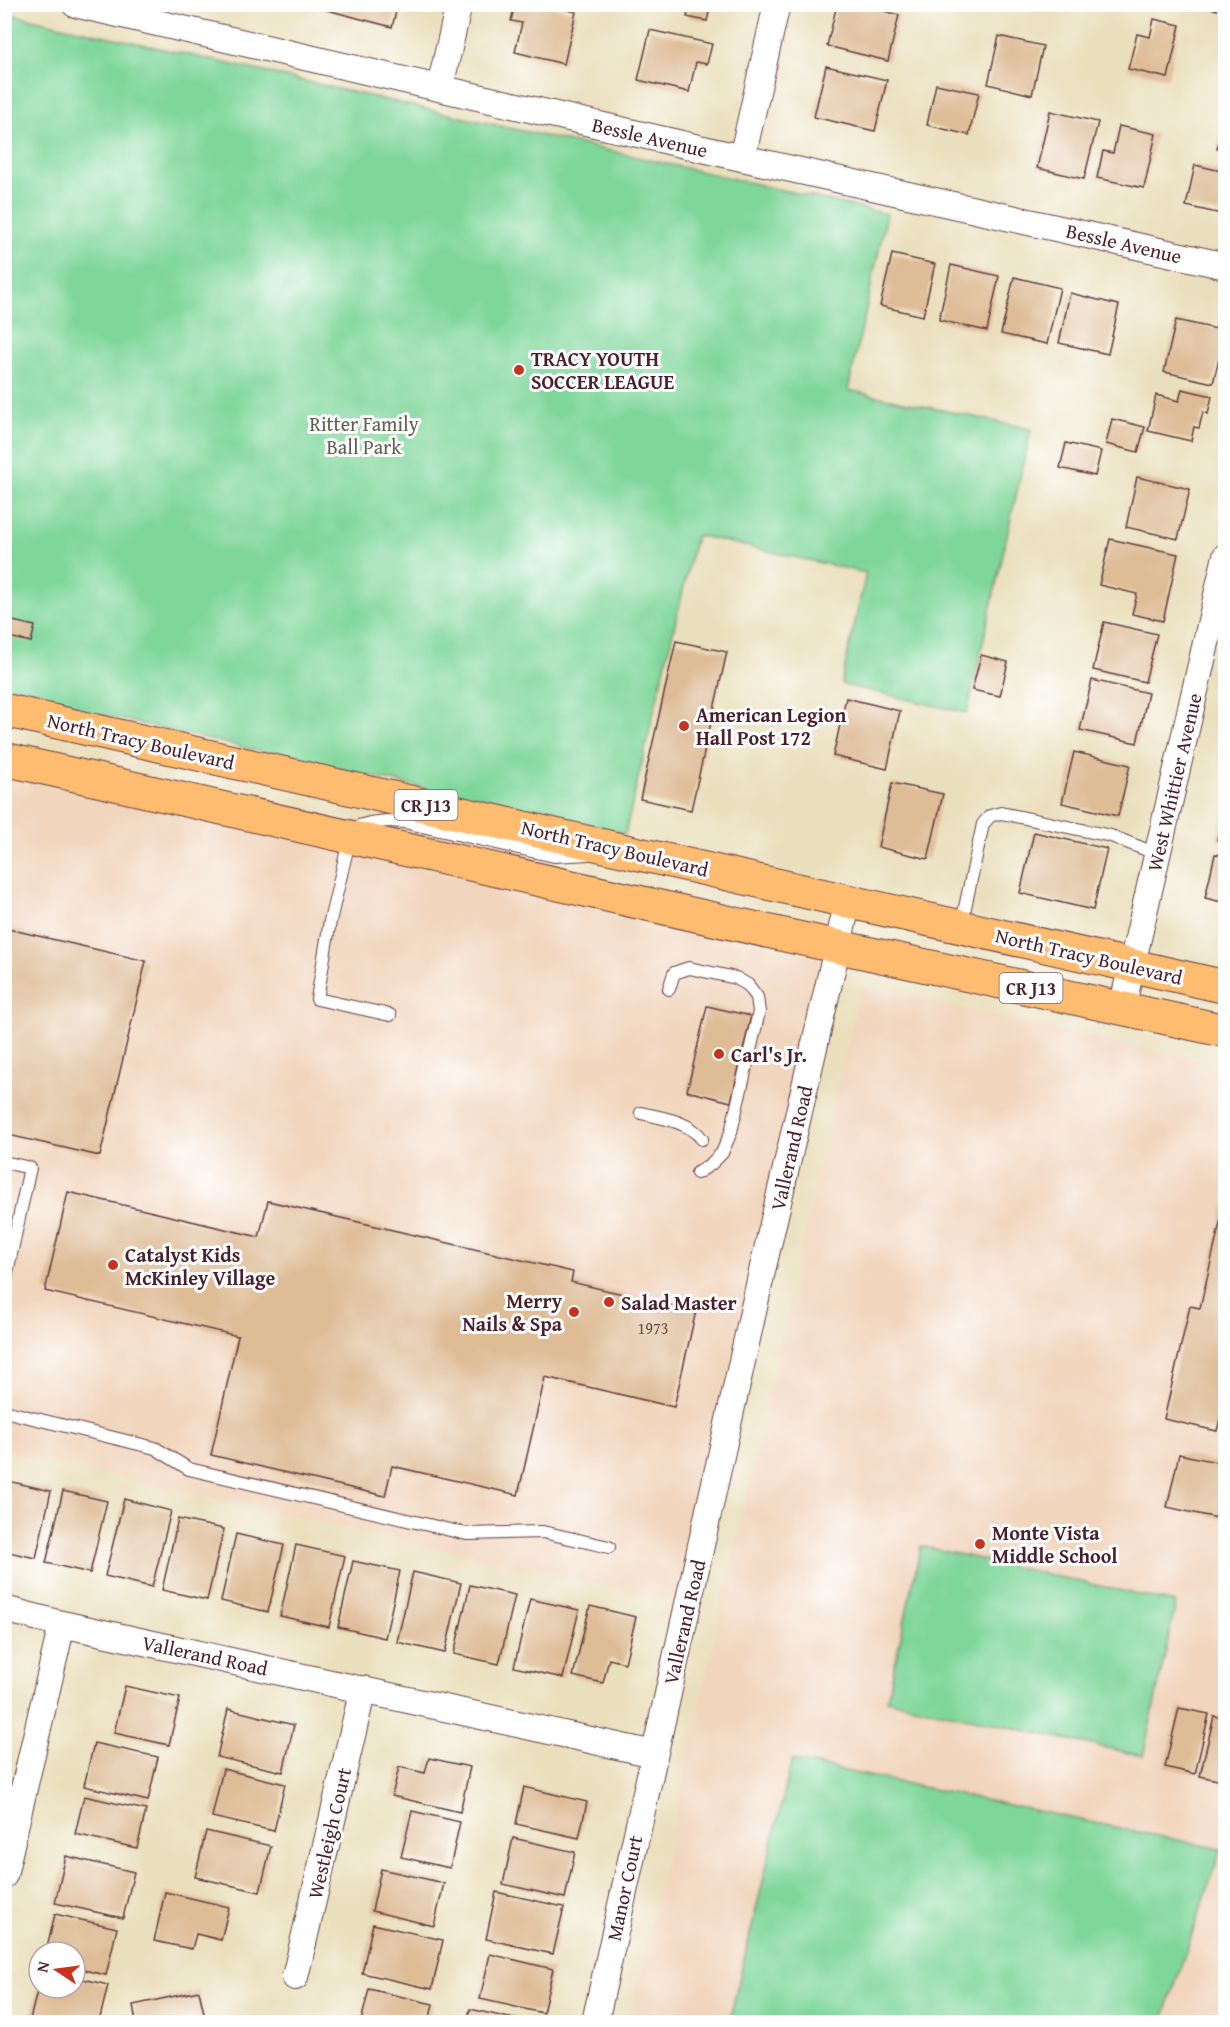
<svg xmlns="http://www.w3.org/2000/svg" width="1230" height="2027" font-family="'Gentium Book Plus',serif">
<rect width="100%" height="100%" fill="#fff"/>
<filter id="ink" filterUnits="userSpaceOnUse"><feTurbulence type="fractalNoise" baseFrequency=".0167" numOctaves="2"/><feDisplacementMap in="SourceGraphic" scale="12" xChannelSelector="R" yChannelSelector="G"/><feConvolveMatrix kernelMatrix="1 2 1 2 8 2 1 2 1" color-interpolation-filters="sRGB"/></filter>
<filter id="wash" filterUnits="userSpaceOnUse"><feTurbulence type="fractalNoise" baseFrequency=".008" numOctaves="4" result="noise"/><feDisplacementMap in="SourceGraphic" scale="24" xChannelSelector="R" yChannelSelector="G"/><feGaussianBlur stdDeviation="1.35" result="paint"/><feColorMatrix in="noise" values="0 0 0 0 0 0 0 0 0 0 0 0 0 0 0 0 0 1.4 0 .05"/><feComposite in="paint" operator="in"/></filter>
<g filter="url(#wash)">
<rect width="100%" height="100%" fill="#eadfbc"/>
<!-- built -->
<path fill="#f1d5bd" d="M5,776L823,958L678,1603L5,1451Z
M860,986L1225,1066V2022H629Z"/>
<!-- green -->
<path fill="#7ed69a" stroke="#647a62" stroke-width="1.5" d="M5,13L887,214L848,390L1031,429L967,713L841,684L866,573L696,535L625,834L5,693Z
M921,1546L1176,1603L1143,1756L887,1700Z
M792,1760L1221,1849L1162,2022H729Z"/>
<g id="blocks">
<!-- building -->
<path fill="#debc96" d="M304,4H398L392,27Z
M515,4H542L576,12L564,64L515,52L522,23L511,21Z
M837,4H859L899,15L888,61L827,46Z
M1198,4H1218L1217,10Z
M690,5H711L707,21L687,17Z
M1154,19L1180,25L1168,78L1128,69L1137,34L1150,37Z
M650,30L712,44L707,64L696,62L689,92L638,80Z
M999,36L1043,46L1032,95L988,84Z
M826,66L887,80L875,131L814,117Z
M936,84L979,93L969,135L927,125Z
M1050,111L1098,122L1084,179L1037,168Z
M1225,119H1226V151L1217,149Z
M1119,126L1156,134L1144,188L1097,178L1103,151L1113,153Z
M1195,165L1226,172V215L1186,206Z
M892,254L935,264L923,316L880,306Z
M951,265L999,276L987,331L939,320Z
M1014,277L1060,288L1047,344L1001,334Z
M1070,293L1119,305L1108,354L1059,343Z
M1176,320L1226,331L1213,383L1164,372Z
M1182,389L1212,396L1208,414L1203,412L1199,428L1194,427L1191,441L1148,431L1156,395L1179,401Z
M1112,419L1145,427L1138,452L1106,444Z
M1066,443L1101,451L1095,476L1060,468Z
M1137,477L1190,489L1178,539L1126,527Z
M1110,539L1178,554L1163,621L1132,614L1137,594L1099,585Z
M4,619L35,626L31,642L4,636Z
M1104,622L1157,634L1145,682L1093,670Z
M676,641L727,652L691,810L640,799Z
M981,655L1008,662L1000,696L972,690Z
M1092,680L1148,693L1137,743L1080,730Z
M846,698L900,711L887,769L833,756Z
M1074,752L1130,765L1118,816L1062,803Z
M892,783L943,794L928,859L878,847Z
M1225,809H1226V842L1217,840Z
M1034,832L1107,849L1093,910L1020,893Z
M1215,854L1226,856V903L1205,898Z
M4,928L146,961L100,1156L4,1134Z
M707,1006L751,1016L731,1102L687,1091Z
M68,1192L259,1237L268,1201L573,1272L571,1282L696,1311L674,1407L545,1377L518,1495L392,1466L385,1496L211,1455L238,1336L45,1291Z
M1225,1202L1226,1395L1217,1431L1164,1419L1190,1306L1200,1308Z
M1179,1454L1226,1464V1520L1167,1507Z
M4,1480L51,1491L36,1558L4,1551Z
M63,1491L107,1501L90,1573L46,1563Z
M124,1499L171,1511L152,1587L105,1576Z
M178,1519L224,1529L207,1600L162,1590Z
M236,1534L284,1545L268,1612L221,1601Z
M296,1545L345,1556L329,1627L280,1616Z
M353,1561L400,1571L385,1638L338,1627Z
M413,1572L461,1583L445,1653L397,1642Z
M470,1585L515,1595L499,1664L454,1654Z
M530,1599L579,1610L563,1678L514,1667Z
M590,1606L636,1617L625,1663L609,1659L603,1683L573,1676Z
M125,1686L180,1698L169,1745L114,1733Z
M1179,1708L1209,1714L1195,1774L1165,1767Z
M228,1709L294,1725L283,1772L217,1757Z
M1214,1716L1226,1719V1782L1200,1776Z
M94,1743L158,1757L148,1801L84,1786Z
M429,1758L470,1767L460,1812L392,1796L399,1767L425,1773Z
M223,1769L285,1784L274,1831L212,1817Z
M524,1787L587,1802L579,1838L516,1824Z
M84,1796L146,1810L137,1848L75,1834Z
M412,1811L460,1822L450,1868L401,1857Z
M206,1831L271,1846L260,1892L195,1877Z
M513,1838L575,1852L565,1898L503,1884Z
M66,1856L134,1872L123,1918L55,1903Z
M381,1869L444,1883L434,1926L372,1911Z
M165,1892L229,1907L221,1940L196,1934L192,1949L154,1941Z
M496,1892L564,1907L553,1954L486,1939Z
M55,1914L117,1928L106,1975L75,1968V1952H46Z
M373,1924L443,1940L432,1989L362,1973Z
M490,1954L553,1969L543,2013L480,1999Z
M75,1977L108,1985L99,2022H46L30,2019L38,1988H75Z
M369,1989L433,2004L429,2022H361Z
M199,1991L206,2022H136L133,2005Z
M470,2009L527,2022H467Z"/>
</g>
</g>
<g filter="url(#ink)">
<use href="#blocks" fill-opacity="0" stroke="#623c41" stroke-width="1.5"/>
<g fill="none" stroke-linecap="round" stroke-linejoin="round">
<defs>
<path id="service" d="M961,926L983,824L990,816L1001,813L1111,836L1157,854
M669,989L674,973L689,968L736,978L748,985L757,997L759,1012L731,1132L722,1153L711,1164L697,1173
M390,1015L317,999L330,921L350,837L359,826L370,823L387,821L404,822L554,856L588,854
M641,1113C661,1118 689,1121 702,1139
M4,1162L30,1168L4,1286
M4,1411L155,1448L189,1469L467,1534L543,1532L609,1547"/>
<path id="minor" d="M75,4L742,158L1226,266
M440,87L459,4
M742,158L777,4
M1122,1008L1226,556
M4,1609L62,1624L654,1754
M4,1875L62,1624
M295,1977L363,1689
M595,2022L763,1267L848,901"/>
<path id="primary" d="M4,710L1226,987
M4,759L789,936L1226,1031"/>
</defs>
<!-- service casing -->
<use href="#service" stroke="#623c41" stroke-width="14"/>
<!-- minor casing -->
<use href="#minor" stroke="#623c41" stroke-width="28"/>
<!-- primary casing -->
<use href="#primary" stroke="#623c41" stroke-width="35"/>
<!-- service -->
<use href="#service" stroke="#fff" stroke-width="12"/>
<!-- minor -->
<use href="#minor" stroke="#fff" stroke-width="26"/>
<!-- primary -->
<use href="#primary" stroke="#febc70" stroke-width="33"/>
</g>
</g>
<!-- markers -->
<g fill="#c8321e" stroke="#fff" stroke-width="2">
<circle cx="519" cy="370" r="6"/>
<circle cx="684" cy="726" r="6"/>
<circle cx="719" cy="1054" r="6"/>
<circle cx="113" cy="1265" r="6"/>
<circle cx="609" cy="1302" r="6"/>
<circle cx="574" cy="1312" r="6"/>
<circle cx="980" cy="1544" r="6"/>
</g>
<g text-anchor="middle" dominant-baseline="central" stroke-width="6" stroke-linejoin="round" paint-order="stroke">
<!-- number labels -->
<g font-size="16" fill="#6f4646">
<text x="653" y="1328">1973</text>
</g>
<!-- shield labels -->
<g fill="#fff" stroke="#80626b" stroke-width="1.5">
<rect x="394.5" y="790" width="63" height="30" rx="4.5"/>
<rect x="999.5" y="973" width="63" height="30" rx="4.5"/>
</g>
<g font-size="18" font-weight="bold" fill="#4a1f2b">
<text x="426" y="805">CR J13</text>
<text x="1031" y="988">CR J13</text>
</g>
<!-- street labels -->
<g font-size="20" fill="#4a1f2b" stroke="#fff">
<text transform="translate(650 137) rotate(13)">Bessle Avenue</text>
<text transform="translate(1124 243) rotate(13)">Bessle Avenue</text>
<text transform="translate(141 741) rotate(13)">North Tracy Boulevard</text>
<text transform="translate(1174 782) rotate(-77)">West Whittier Avenue</text>
<text transform="translate(615 848) rotate(13)">North Tracy Boulevard</text>
<text transform="translate(1089 956) rotate(13)">North Tracy Boulevard</text>
<text transform="translate(791 1148) rotate(-77)">Vallerand Road</text>
<text transform="translate(684 1622) rotate(-77)">Vallerand Road</text>
<text transform="translate(205 1655) rotate(12)">Vallerand Road</text>
<text transform="translate(329 1833) rotate(-77)">Westleigh Court</text>
<text transform="translate(624 1888) rotate(-78)">Manor Court</text>
</g>
<!-- poi labels -->
<g font-size="20" font-weight="bold" fill="#4a1f2b" stroke="#fff" text-anchor="start">
<text x="531" y="358">TRACY YOUTH<tspan x="531" dy="23">SOCCER LEAGUE</tspan></text>
<text x="696" y="714">American Legion<tspan x="696" dy="23">Hall Post 172</tspan></text>
<text x="731" y="1054">Carl's Jr.</text>
<text x="125" y="1254">Catalyst Kids<tspan x="125" dy="23">McKinley Village</tspan></text>
<text x="562" y="1300" text-anchor="end">Merry<tspan x="562" dy="23">Nails &amp; Spa</tspan></text>
<text x="621" y="1302">Salad Master</text>
<text x="992" y="1532">Monte Vista<tspan x="992" dy="23">Middle School</tspan></text>
</g>
<!-- park labels -->
<g font-size="20" fill="#5c5f52" stroke="#fff">
<text x="364" y="423">Ritter Family<tspan x="364" dy="23">Ball Park</tspan></text>
</g>
</g>
<!-- margin -->
<rect width="1230" height="2027" fill="none" stroke="#fff" stroke-width="24"/>
<!-- north arrow -->
<g transform="translate(57 1970) rotate(283)"><circle r="28" fill="#ffffff" stroke="#b7a5aa" stroke-width="1.5"/>
<path d="M0-4.5L10 22L0 15L-10 22Z" fill="#c8321e"/>
<text y="-9" font-size="16" font-weight="bold" text-anchor="middle" fill="#4a1f2b">N</text>
</g>
</svg>
